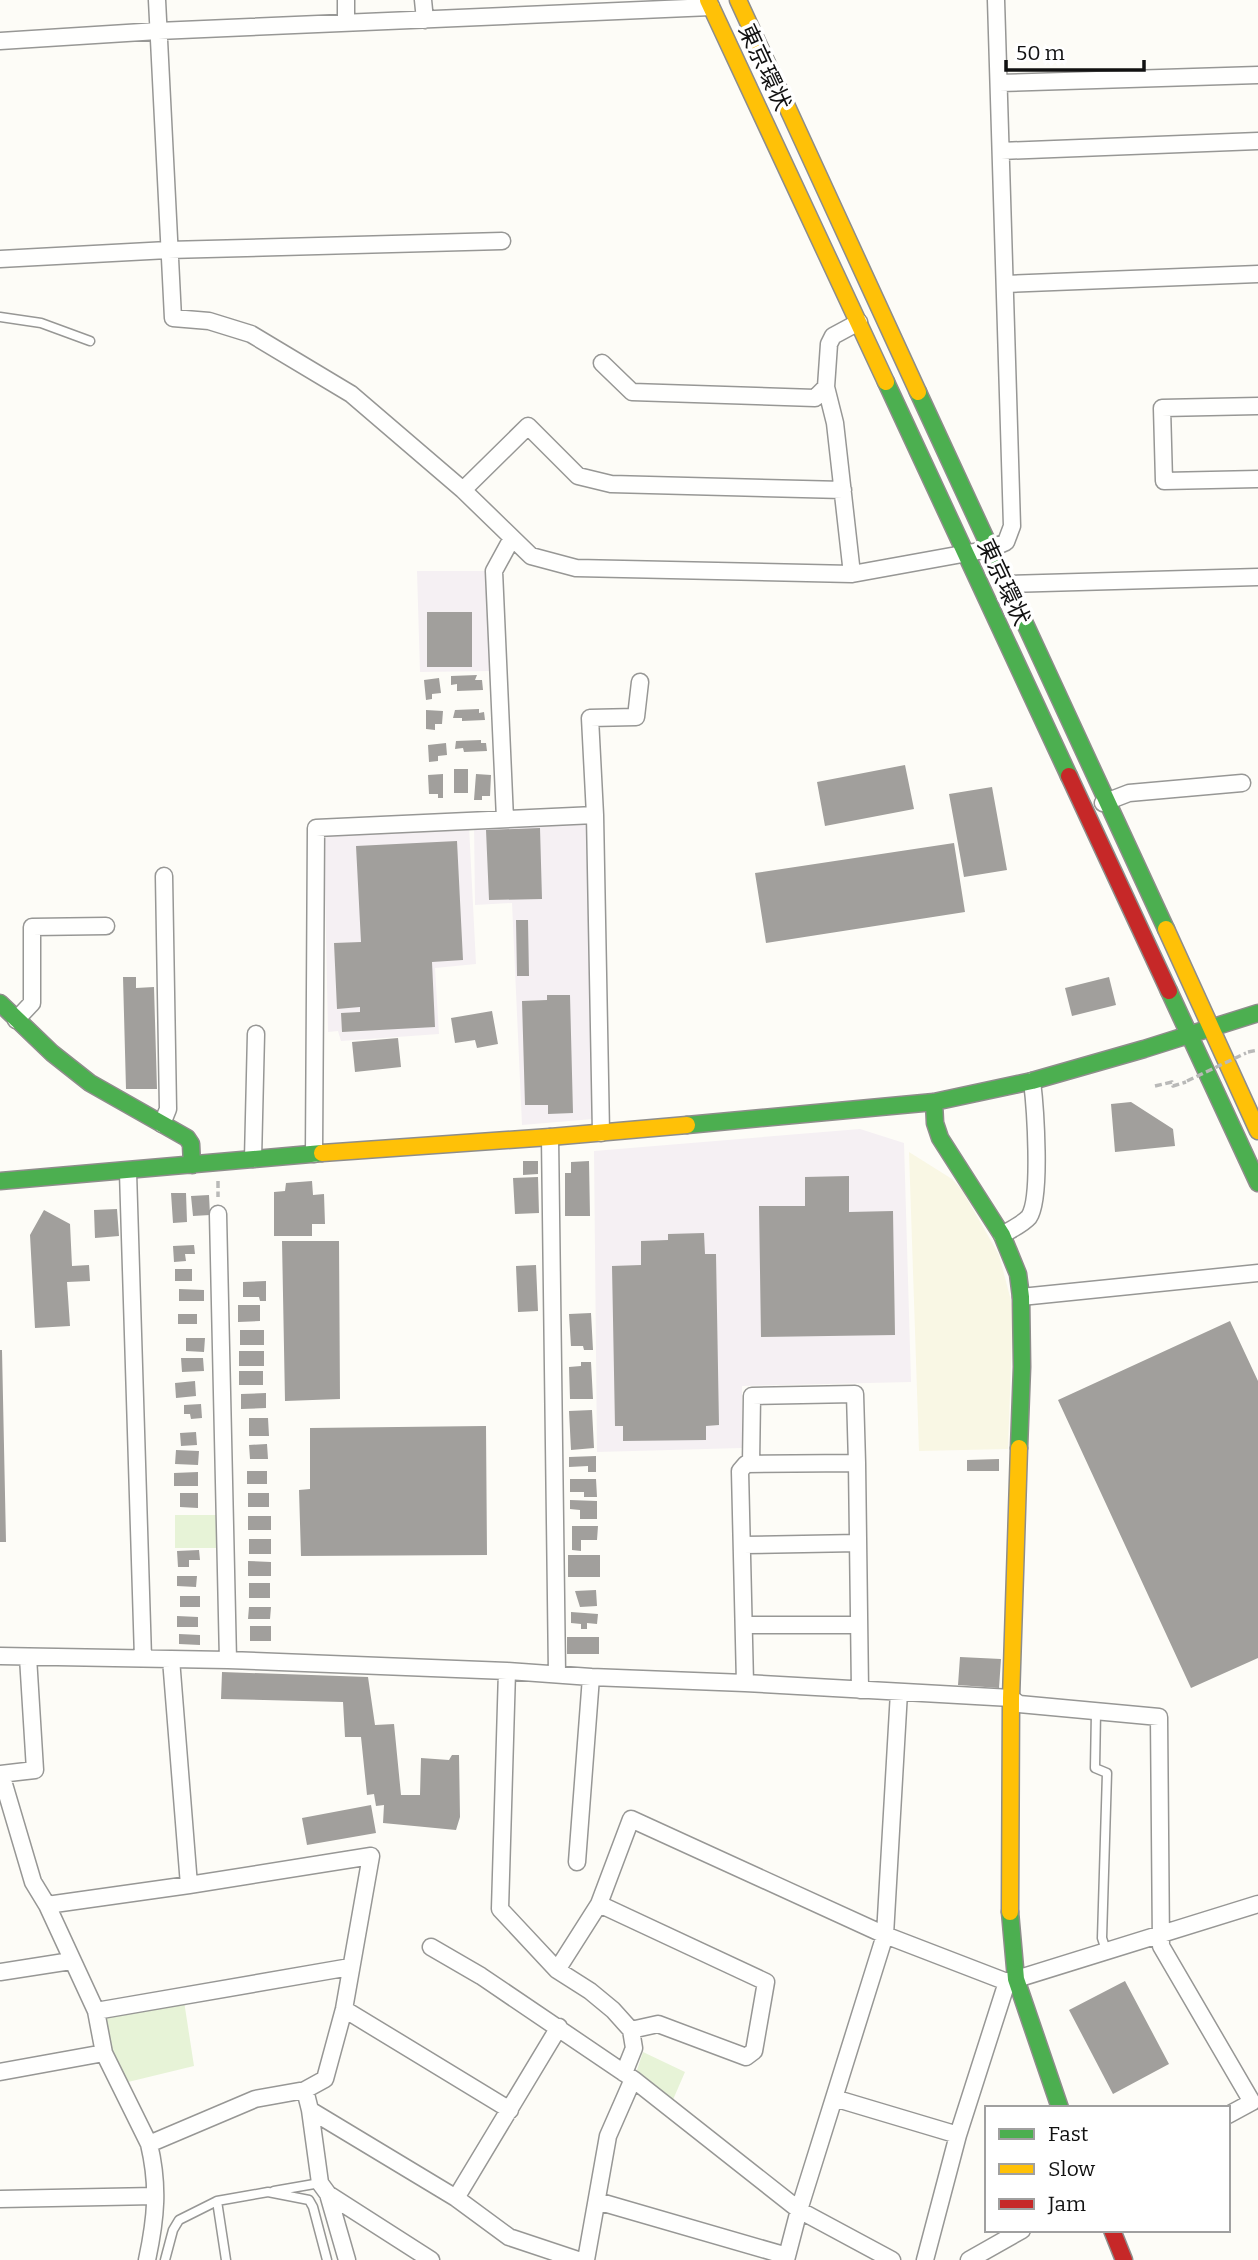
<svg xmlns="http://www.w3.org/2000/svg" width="1258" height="2260" font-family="Bitter,'Noto Sans JP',serif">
<rect width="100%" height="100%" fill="#fdfcf7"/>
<!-- industrial -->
<path fill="#f5f0f3" d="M417,571H488L490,671L420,672Z
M577,819L587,824L593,1119L522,1125L512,903L475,905L474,824Z
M469,826L476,964L435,968L439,1034L341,1041L338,1031L328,1032L324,839L334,832Z
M860,1129L904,1143L911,1382L742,1386V1448L597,1452L594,1151Z"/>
<!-- farmland -->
<path fill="#f9f7e4" d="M909,1152L952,1179L962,1190L999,1255L1013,1308L1008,1449L919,1451Z"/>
<!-- green -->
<path fill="#e7f3d7" d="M175,1515H217V1548H175Z
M184,2001L194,2066L128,2082L109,2047L103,2015Z
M643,2052L685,2072L672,2102L640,2079L637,2070Z"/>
<!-- building -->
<path fill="#a19f9c" d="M427,612H472V667H427Z
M477,675L475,680H482L483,690L457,691V684L451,685V676Z
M439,678L441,693L432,694V699L426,700L424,680Z
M479,709V713L484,712L485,720L462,721V718H453L455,710Z
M426,710L443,711L442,724H435V730L426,729Z
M481,740V743H486L487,751L464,752L463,748L455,749L456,741Z
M446,743L447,755L438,756V761L429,762L428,745Z
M905,765L914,809L825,826L817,782Z
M454,769H468V793H454Z
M443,774V798H438V794H429L428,775Z
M476,774L491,775L490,796H482V800H474Z
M992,787L1007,870L964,877L949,794Z
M540,828L542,899L489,900L486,830Z
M457,841L463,960L432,962L435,1027L342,1032L341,1013L360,1012V1007L337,1009L334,943L361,942L356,846Z
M954,843L965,912L766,943L755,873Z
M516,920H528L529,976H517Z
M123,977H136V988L154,987L157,1089H126Z
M1109,977L1116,1005L1072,1016L1065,988Z
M547,995H570L573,1113L548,1114V1105H525L522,1001L547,1000Z
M492,1011L498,1044L477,1048L475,1040L455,1043L451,1018Z
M398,1038L401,1067L355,1072L352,1042Z
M1131,1102L1173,1129L1175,1146L1115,1152L1111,1104Z
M523,1161H538V1174L523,1175Z
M589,1161L590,1216H565V1173H571V1162Z
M849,1176V1212L893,1211L895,1335L761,1337L759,1206H805V1177Z
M538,1177L539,1213L515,1214L513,1178Z
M312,1181L313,1195L324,1194L325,1224H312V1236H274V1192L285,1191L286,1183Z
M171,1193H186L187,1222L173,1223Z
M209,1195L210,1215L193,1216L191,1196Z
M117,1209L119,1236L95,1238L94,1210Z
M44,1210L70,1224L72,1266L89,1265L90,1281L67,1282L70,1326L35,1328L30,1235Z
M704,1233L705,1254H716L719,1425L706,1426V1440L623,1441V1426H615L612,1266L641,1265V1241L668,1240V1234Z
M282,1241H339L340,1399L285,1401Z
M194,1245L195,1254H185L186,1261L174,1262L173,1246Z
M536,1265L538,1311L518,1312L516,1266Z
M175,1269H192V1281H175Z
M266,1281V1301H260L259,1297H243V1282Z
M179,1289L204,1290V1301H179Z
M238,1305H260V1321L238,1322Z
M591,1313L593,1350H584L583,1346H571L569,1314Z
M178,1314H197V1324H178Z
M1230,1321L1258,1381V1658L1191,1688L1058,1400Z
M240,1330H264V1345H240Z
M186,1338H205L204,1352L186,1351Z
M0,1350H2L6,1542H0Z
M239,1351H264V1366H239Z
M181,1358H203L204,1371L182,1372Z
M581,1362H591L593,1399H570L569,1367L581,1366Z
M239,1371H263V1385H239Z
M195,1381L196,1396L176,1398L175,1383Z
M266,1393V1408L241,1409V1394Z
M201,1404L202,1418L191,1419L190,1414H184V1405Z
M592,1410L594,1448L571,1450L569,1411Z
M249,1418H268L269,1436H249Z
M486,1426L487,1555L301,1556L299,1490L310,1489V1428Z
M196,1432L197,1445L181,1446L180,1433Z
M267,1444L268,1459H250L249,1445Z
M176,1450L199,1451L198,1465L175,1464Z
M596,1456V1472H588V1466L569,1467V1457Z
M999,1459V1471H967V1460Z
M247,1471H267V1484H247Z
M198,1472V1486H174V1473Z
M570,1479H596L597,1497H584V1492H570Z
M180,1493H198V1508L180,1507Z
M248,1493H269V1507H248Z
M570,1500L597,1501V1519H580V1510L570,1509Z
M248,1516H271V1530H248Z
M572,1526H598L597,1540H581V1551L572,1550Z
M249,1539H271V1554H249Z
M199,1550L200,1560H189V1567H178L177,1551Z
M568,1555H600V1577H568Z
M248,1561L271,1562V1576H248Z
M177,1576H197L196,1587L177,1586Z
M249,1583H270V1598H249Z
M596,1590L597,1606L580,1607L575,1591Z
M180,1596H200V1607H180Z
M249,1607H271L270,1619H248Z
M571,1612L598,1614L597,1624L587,1623V1629H581V1624L571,1623Z
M177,1616L198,1617V1627H177Z
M250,1626H271V1641H250Z
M179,1634L200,1635V1645L179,1644Z
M567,1637H599V1654H567Z
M960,1657L1001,1659L999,1688L958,1685Z
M222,1672L368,1677L375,1725L394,1724L401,1795H420L421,1758L449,1760L452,1755H459L460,1817L456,1830L383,1823L384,1805L376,1806L374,1794L367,1795L361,1737H345L343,1702L221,1699Z
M371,1805L376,1833L307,1845L302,1818Z
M1125,1981L1169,2064L1113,2094L1069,2010Z"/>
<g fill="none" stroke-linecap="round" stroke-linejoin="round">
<defs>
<path id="lane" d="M0,317L41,323L90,341
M1096,1712L1095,1768L1107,1773L1102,1938L1106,1950
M274,2191L320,2183
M217,2201L226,2260
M165,2260L173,2230L179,2220L217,2201L268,2192L309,2200L313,2207L327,2260"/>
<path id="street" d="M157,0L173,318L209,321L251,334L351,394L463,490L531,556L576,568L852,574L990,549L1006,542L1012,526L996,0
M346,0V23
M423,0L425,20
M0,41L158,31L711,7
M999,83L1258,75
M1001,151L1258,141
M0,259L168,250L502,241
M1006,284L1258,274
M602,363L632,392L815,398L826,387
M1258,406L1162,408L1164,481L1258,479
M463,490L528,426L578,476L611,484L843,490
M852,574L835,423L826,387L829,344L833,336L859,322
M1006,584L1258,577
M1103,803L1129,793L1242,783
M595,815L590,718L636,717L640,682
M505,819L494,571L512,538
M16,1020L32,1003V927L106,926
M162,1124L168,1109L164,876
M550,1137L557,1674
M314,1154L316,828L595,815L601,1133
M253,1159L256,1034
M128,1172L143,1658
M218,1214L228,1660
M1002,1235C1010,1230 1023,1224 1029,1217C1042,1198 1035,1105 1032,1081
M1021,1297L1258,1273
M751,1464L752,1396L855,1394L857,1463
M743,1545L858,1543
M744,1625H859
M0,1656L228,1660L507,1671L591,1677L745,1683L1011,1698L1019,1704L1159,1717L1161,1946L1252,2102L1228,2115
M171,1659L189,1885
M507,1671L500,1909L557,1970L590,1991L613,2010L631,2030L634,2048L624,2073
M745,1683L740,1471L746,1464L857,1463L860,1690
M0,1774L35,1770L28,1657
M1,1774L33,1882L47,1905L96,2011L104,2053L149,2144L255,2099L305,2090L325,2079L344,2009L371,1856L189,1885L47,1905
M577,1862L591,1677
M599,1904L766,1982L754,2051L746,2057L658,2024L631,2030
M431,1947L481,1976L633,2079L799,2210L892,2260
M557,1970L599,1904L631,1819L885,1935L1007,1982
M0,1972L71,1961
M344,2009L510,2110
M96,2011L350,1967
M0,2072L104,2053
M305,2090L310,2110L456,2198L509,2237L578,2260
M834,2098L958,2135
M310,2110L320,2183L328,2194L347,2260
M328,2194L431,2260
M456,2198L559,2027
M0,2199L155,2196
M597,2201L787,2256
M147,2260C156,2218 159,2186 149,2144
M586,2260L608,2136L633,2079
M786,2260L799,2210L885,1935L899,1692
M925,2260L958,2135L1007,1982L1258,1904
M969,2260L1022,2230"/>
<path id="fast" d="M886,382L1069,776
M918,392L1166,929
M1169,991L1258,1183
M0,1003L52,1053L90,1083L187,1138L191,1144L192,1165
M934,1102L935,1123L940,1138L1002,1235L1018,1274L1021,1297L1022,1367L1019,1448
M687,1125L934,1102L1032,1081L1144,1049L1258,1013
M0,1181L322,1153
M1010,1912L1016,1979L1060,2108"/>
<path id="slow" d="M708,0L886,382
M738,0L918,392
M1166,929L1258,1131
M322,1153L550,1137L687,1125
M1010,1912L1011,1698L1019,1448"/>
<path id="jam" d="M1069,776L1169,991
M1112,2230L1124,2260"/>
</defs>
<!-- lane casing -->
<use href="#lane" stroke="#979795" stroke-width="11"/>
<!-- street casing -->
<use href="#street" stroke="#979795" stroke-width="19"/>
<!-- fast casing -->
<use href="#fast" stroke="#8e8d8b" stroke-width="19"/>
<!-- slow casing -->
<use href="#slow" stroke="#8e8d8b" stroke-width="19"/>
<!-- jam casing -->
<use href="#jam" stroke="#8e8d8b" stroke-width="19"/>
<!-- path -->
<path stroke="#b9b9b8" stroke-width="3.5" stroke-dasharray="7 3.5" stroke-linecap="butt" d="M1248,1052L1258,1050
M1155,1086L1172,1082L1173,1086L1186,1082
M218,1181V1197"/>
<!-- lane -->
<use href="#lane" stroke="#fffffe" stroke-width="8"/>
<!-- street -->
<use href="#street" stroke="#fffffe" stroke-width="16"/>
<!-- fast -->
<use href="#fast" stroke="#4caf50" stroke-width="16"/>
<!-- slow -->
<use href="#slow" stroke="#ffc107" stroke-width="16"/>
<!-- jam -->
<use href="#jam" stroke="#c62828" stroke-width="16"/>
<!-- path-bridge -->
<path stroke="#b9b9b8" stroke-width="3.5" stroke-dasharray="7 3.5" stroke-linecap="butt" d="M1187,1081L1246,1053"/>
</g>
<g text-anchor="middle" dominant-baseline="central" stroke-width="7" stroke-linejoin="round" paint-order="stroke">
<!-- street labels -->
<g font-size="23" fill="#111" stroke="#fff">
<text transform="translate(765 67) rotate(65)">東京環状</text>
<text transform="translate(1004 582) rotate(65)">東京環状</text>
</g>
</g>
<!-- legend -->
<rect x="985" y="2106" width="245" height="126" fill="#ffffff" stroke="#a0a0a0" stroke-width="2"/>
<rect x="999" y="2129" width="35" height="10" fill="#4caf50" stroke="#a0a0a0" stroke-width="2"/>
<text x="1048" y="2141" font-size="21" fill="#111111">Fast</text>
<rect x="999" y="2164" width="35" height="10" fill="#ffc107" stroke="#a0a0a0" stroke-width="2"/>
<text x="1048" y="2176" font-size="21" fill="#111111">Slow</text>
<rect x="999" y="2199" width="35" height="10" fill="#c62828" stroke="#a0a0a0" stroke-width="2"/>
<text x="1048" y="2211" font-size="21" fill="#111111">Jam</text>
<!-- scale -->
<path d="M1006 60v10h138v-10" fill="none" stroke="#111111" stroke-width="3.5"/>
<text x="1016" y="60" font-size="21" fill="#111111" stroke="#ffffff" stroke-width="5" paint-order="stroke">50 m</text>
</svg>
